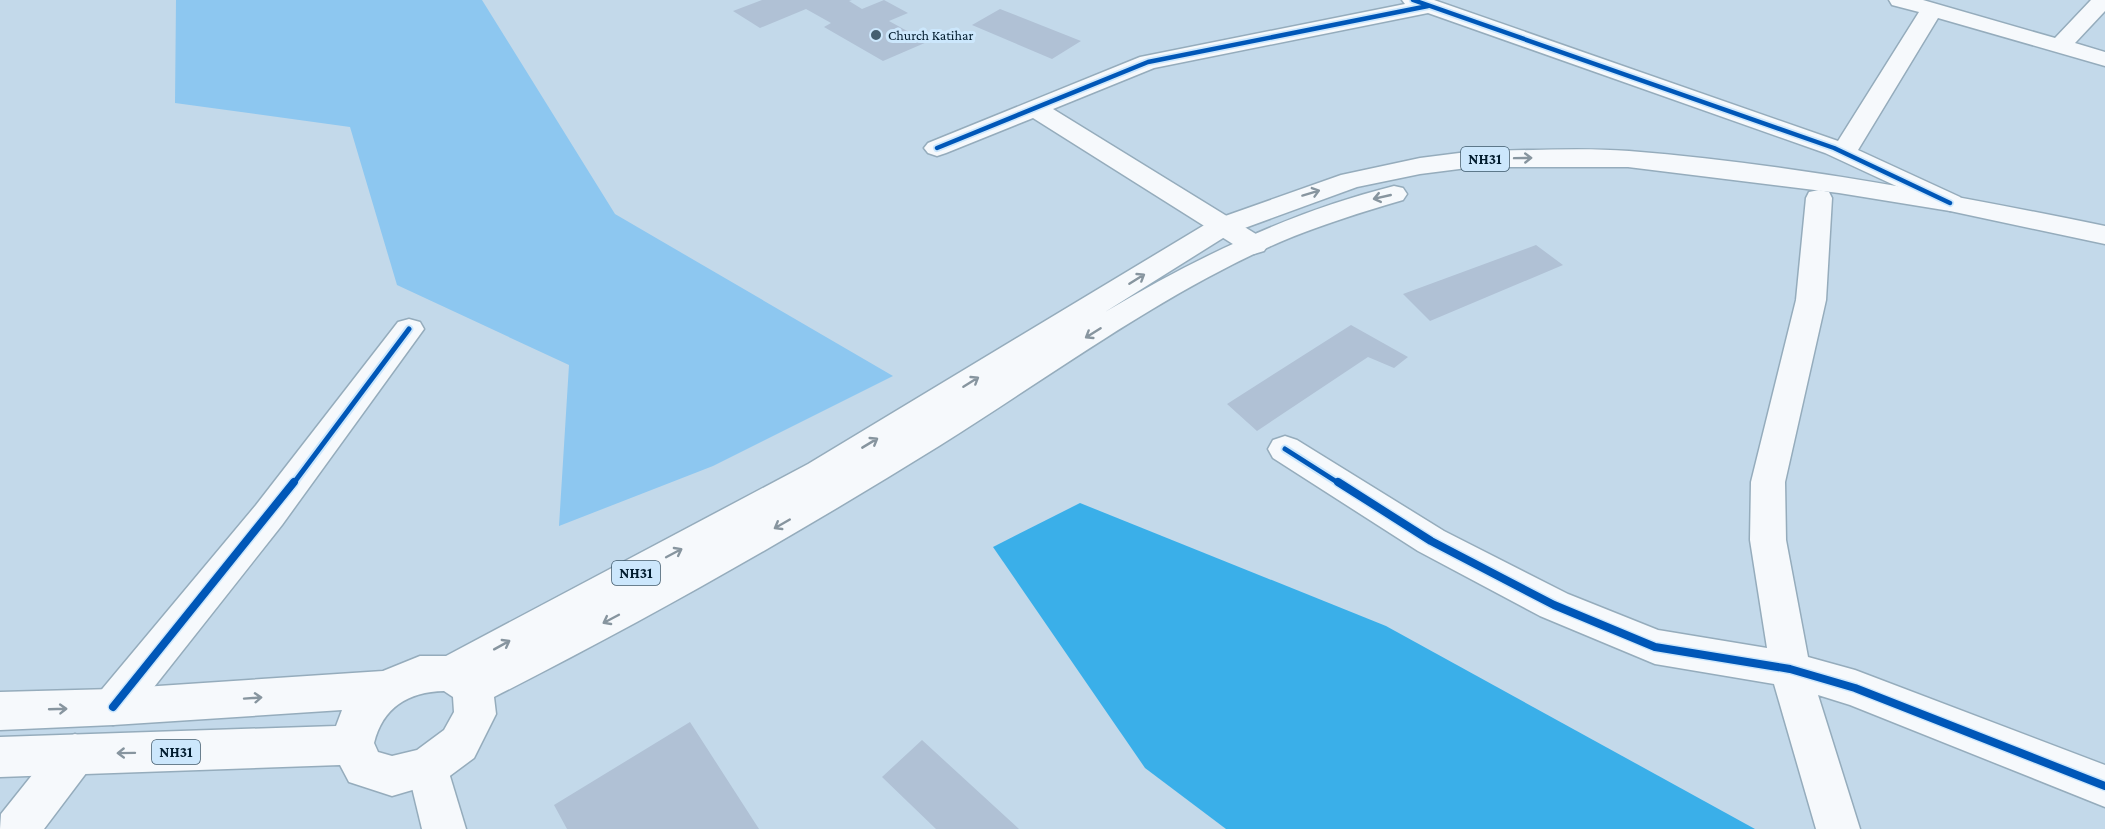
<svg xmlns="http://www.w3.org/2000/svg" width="2105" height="829" font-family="'Crimson Pro',serif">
<rect width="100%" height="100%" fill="#c3d9ea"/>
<!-- green -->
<path fill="#8dc7f0" d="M176,0H482L615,214L893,376L713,466L559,526L569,365L397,285L350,127L175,103Z"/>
<!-- water -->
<path fill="#3aafe9" d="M1080,503L1386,626L1755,829H1226L1145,768L993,547Z"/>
<!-- building -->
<path fill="#b0c1d5" d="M762,0H852L849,1L862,9L884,0L908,13L889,21L927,42L883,61L824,27L831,23L806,9L760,28L733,11Z
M1000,9L1081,41L1052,59L972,25Z
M1536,245L1563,265L1430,321L1403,294Z
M1351,325L1408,357L1394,368L1368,357L1257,431L1227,404Z
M690,722L759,829H567L554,805Z
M922,740L1019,829H936L882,777Z"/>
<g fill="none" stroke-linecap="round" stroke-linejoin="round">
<defs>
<path id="minor" d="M1402,0H1434L1838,141L1919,12L1892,5L1889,0H1923L2055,38L2091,0H2105V11L2075,43L2105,52V66L1938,18L1858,150L1960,197L1964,203L1960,209L1950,211L1825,153L1428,13L1154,68L1053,109L1264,239L1268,245L1264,251L1254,254L1244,251L1033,118L946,153L937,156L928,153L924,148L928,143L1140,57L1405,4Z
M1819,190L1829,192L1832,198L1826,300L1785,482L1786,540L1808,657L1855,670L2105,765V807L1850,705L1818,695L1860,829H1816L1774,684L1655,664L1540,616L1418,551L1273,458L1268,449L1273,440L1285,436L1297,440L1444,531L1568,594L1658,630L1767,648L1750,540L1751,482L1796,300L1806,198L1809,192Z
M409,319L420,322L424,329L282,525L128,720L113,725L98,720L92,707L98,694L256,505L398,322Z
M75,734L90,740L96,754L90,768L44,829H0L1,814L60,740Z"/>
<path id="secondary" d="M428,747L443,753L466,829H422L407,767L413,753Z"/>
<path id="trunk" d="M1475,151C1526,151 1579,147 1629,151C1790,164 1948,194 2105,226V244L1950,211L1839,193L1628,167H1475L1420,174L1357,187L1231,233L1105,312C1196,258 1290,212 1394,186L1403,188L1407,194L1403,200C1362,212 1320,225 1280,242C1159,295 1051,376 939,446C794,536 646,620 494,697L496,714L474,758L443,781L392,796L349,782L340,765L0,777V737L336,726L342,710L113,725L0,730V692L113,689L383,671L420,656H446L808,464L1211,221L1341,175L1420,158ZM444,691L453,697L454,712L444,730L417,750L392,756L378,752L374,743C383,707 408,692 444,691Z"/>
</defs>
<!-- minor casing -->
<use href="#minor" stroke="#95acbc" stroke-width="3"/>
<!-- secondary casing -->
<use href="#secondary" stroke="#95acbc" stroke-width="3"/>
<!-- trunk casing -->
<use href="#trunk" stroke="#95acbc" stroke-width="3"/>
<!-- minor -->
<use href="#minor" fill="#f6f9fc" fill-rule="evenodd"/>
<!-- secondary -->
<use href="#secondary" fill="#f6f9fc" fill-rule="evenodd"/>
<!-- trunk -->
<use href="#trunk" fill="#f6f9fc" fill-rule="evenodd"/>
<defs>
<path id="cycleway-far2" d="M1413,0L1834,148L1950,203
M937,148L1148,62L1428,6"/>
<path id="cycleway-far1" d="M1285,449L1340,484
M293,484L409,329"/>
<path id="cycleway" d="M1338,482L1431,541L1554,605L1655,647L1790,669L1855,688L2105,786
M113,707L294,482"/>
</defs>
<!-- cycleway-far2 casing -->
<use href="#cycleway-far2" stroke="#cce7fc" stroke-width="8"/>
<!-- cycleway-far1 casing -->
<use href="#cycleway-far1" stroke="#cce7fc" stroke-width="9"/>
<!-- cycleway casing -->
<use href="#cycleway" stroke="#cce7fc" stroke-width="11"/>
<!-- cycleway-far2 -->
<use href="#cycleway-far2" stroke="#0057b8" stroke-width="4.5"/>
<!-- cycleway-far1 -->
<use href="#cycleway-far1" stroke="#0057b8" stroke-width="5"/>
<!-- cycleway -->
<use href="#cycleway" stroke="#0057b8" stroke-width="8"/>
</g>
<!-- one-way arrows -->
<defs><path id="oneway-shaft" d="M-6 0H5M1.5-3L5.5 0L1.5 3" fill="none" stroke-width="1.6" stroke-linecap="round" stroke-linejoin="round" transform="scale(1.5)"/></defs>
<g stroke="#87959f">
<use href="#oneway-shaft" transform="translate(1523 158) rotate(-1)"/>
<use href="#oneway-shaft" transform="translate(1311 193) rotate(-17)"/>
<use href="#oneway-shaft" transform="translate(1382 197) rotate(167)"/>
<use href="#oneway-shaft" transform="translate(1137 279) rotate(-32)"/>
<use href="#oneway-shaft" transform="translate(1093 333) rotate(148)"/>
<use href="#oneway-shaft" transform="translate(971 382) rotate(-32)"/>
<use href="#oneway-shaft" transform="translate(870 443) rotate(-31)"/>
<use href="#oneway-shaft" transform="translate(782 524) rotate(150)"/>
<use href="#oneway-shaft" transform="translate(674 553) rotate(-28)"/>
<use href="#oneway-shaft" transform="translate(611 619) rotate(152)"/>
<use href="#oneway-shaft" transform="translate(502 645) rotate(-29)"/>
<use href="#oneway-shaft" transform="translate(253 698) rotate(-4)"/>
<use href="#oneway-shaft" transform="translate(58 709) rotate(-2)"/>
<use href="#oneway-shaft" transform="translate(126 753) rotate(179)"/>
</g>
<!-- markers -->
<circle fill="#445e6f" stroke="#cce7fc" stroke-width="2" cx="876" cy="35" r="6"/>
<g text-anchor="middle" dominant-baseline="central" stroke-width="6" stroke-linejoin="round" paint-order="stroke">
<!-- far-poi labels -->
<g font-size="14" fill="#001b2d" stroke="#cce7fc" text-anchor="start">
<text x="888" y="35">Church Katihar</text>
</g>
<!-- shield labels -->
<g fill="#cce7fc" stroke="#3d586b" stroke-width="1.5">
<rect x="1461" y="147" width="48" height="24" rx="4.5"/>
<rect x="612" y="561" width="48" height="24" rx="4.5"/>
<rect x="152" y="740" width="48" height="24" rx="4.5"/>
</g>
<g font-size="15" font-weight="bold" fill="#001b2d">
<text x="1485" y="159">NH31</text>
<text x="636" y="573">NH31</text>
<text x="176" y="752">NH31</text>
</g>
</g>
</svg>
